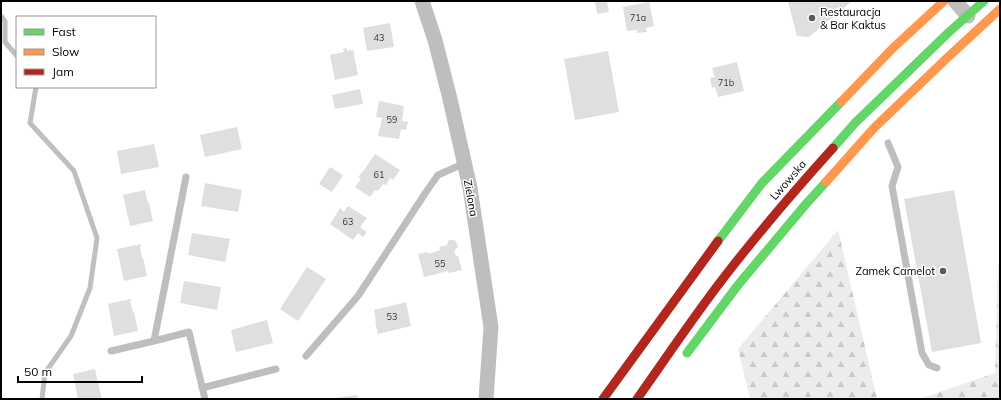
<svg xmlns="http://www.w3.org/2000/svg" width="1001" height="400" font-family="Mulish,sans-serif">
<defs>
<pattern id="forest-firs" width="22" height="20" patternUnits="userSpaceOnUse"><rect width="22" height="20" fill="#ececec"/><path d="M5 1l3.5 6h-7zM16 11l3.5 6h-7z" fill="#c9c9c9"/></pattern>
</defs>
<rect width="100%" height="100%" fill="#fff"/>
<!-- forest -->
<path fill="url(#forest-firs)" d="M838,230L877,399H750L738,349Z
M1000,264V399H919L995,373L998,265Z"/>
<g fill="none" stroke-linecap="round" stroke-linejoin="round">
<!-- stream -->
<path stroke="#bfbfbf" stroke-width="5" d="M1,16L5,21V42L17,56
M36,87L30,123L74,171L97,238L90,288L71,336L45,373L42,399"/>
</g>
<!-- building -->
<path fill="#dfdfdf" d="M595,1H607L609,12L597,14Z
M788,1H852L809,37L797,36Z
M649,2L654,26L646,28L647,32L637,33V30L627,31L623,7Z
M390,23L394,47L367,51L363,28Z
M347,48V51L353,50L358,75L335,80L330,55L344,52L343,49Z
M608,51L619,112L575,120L564,59Z
M737,62L744,91L718,97L715,87L712,88L710,78L715,77L712,68Z
M360,89L363,104L335,109L332,95Z
M379,101L404,106L402,121L408,122L406,130L401,129L399,139L378,136L382,118L376,117Z
M237,127L242,149L205,157L200,135Z
M154,144L159,167L121,174L117,151Z
M375,154L400,170L393,180L390,178L386,185L383,184L378,191L375,190L370,197L355,187L361,179L358,177L364,170Z
M330,167L343,175L332,192L319,184Z
M205,183L242,190L238,212L201,206Z
M145,190L148,203H149L153,221L130,226L123,195Z
M954,190L981,343L932,352L904,199Z
M348,206L367,218L360,227L367,232L363,237L358,233L353,240L330,224L340,208L344,212Z
M192,233L230,239L225,262L188,255Z
M449,240H454L457,243L458,247L454,251L456,256H458L462,270L449,273L448,271L424,277L418,254L427,252L428,254L440,250L439,247L448,245L447,244Z
M141,244V246H140L142,258H143L147,276L124,281L117,249Z
M307,267L326,279L298,321L280,309Z
M184,281L221,287L217,310L180,303Z
M131,299L132,301H130L133,313L134,312L138,331L114,336L108,304Z
M406,302L411,326L378,334L375,322L376,321L374,310Z
M267,320L273,343L236,352L231,330Z
M95,369L102,399H78L73,374Z
M357,395L358,399H335V398Z"/>
<g fill="none" stroke-linecap="round" stroke-linejoin="round">
<!-- lane -->
<path stroke="#bebebe" stroke-width="7" d="M888,143L898,167L892,186L922,353L929,365L937,368
M186,177L154,341L189,332L205,399
M111,351L154,341
M306,356L358,296L426,192L438,175L465,163
M202,388L276,369"/>
<!-- street -->
<path stroke="#bebebe" stroke-width="15" d="M422,1L435,40L450,99L470,188L491,327L486,399
M955,1L968,16"/>
<!-- fast -->
<path stroke="#63d668" stroke-width="9" d="M833,148L855,123L948,33L984,1
M718,241L762,183L841,102
M687,353L738,285L806,204L826,182"/>
<!-- slow -->
<path stroke="#ff974d" stroke-width="9" d="M841,102L893,48L944,1
M826,182L874,128L946,59L1000,9"/>
<!-- jam -->
<path stroke="#b3261e" stroke-width="9" d="M603,399L718,241
M637,399C666,358 694,316 725,276C759,232 796,189 833,148"/>
</g>
<!-- markers -->
<g fill="#595959" stroke="#fff" stroke-width="1.5">
<circle cx="812" cy="18" r="4"/>
<circle cx="943" cy="271" r="4"/>
</g>
<g text-anchor="middle" dominant-baseline="central" stroke-width="3" stroke-linejoin="round" paint-order="stroke">
<!-- number labels -->
<g font-size="9" fill="#383838">
<text x="638" y="17">71a</text>
<text x="379" y="37">43</text>
<text x="726" y="82">71b</text>
<text x="392" y="119">59</text>
<text x="379" y="174">61</text>
<text x="348" y="221">63</text>
<text x="440" y="263">55</text>
<text x="392" y="316">53</text>
</g>
<!-- poi labels -->
<g font-size="11" fill="#000" stroke="#fff" text-anchor="start">
<text x="820" y="12">Restauracja<tspan x="820" dy="13">&amp; Bar Kaktus</tspan></text>
<text x="935" y="271" text-anchor="end">Zamek Camelot</text>
</g>
<!-- street labels -->
<g font-size="11" fill="#000" stroke="#fff">
<text transform="translate(788 180) rotate(-49)">Lwowska</text>
<text transform="translate(471 198) rotate(80)">Zielona</text>
</g>
</g>
<!-- border -->
<rect width="1001" height="400" fill="none" stroke="#000000" stroke-width="4"/>
<!-- legend -->
<rect x="16" y="16" width="140" height="72" fill="#ffffff" stroke="#999999"/>
<rect x="24" y="29" width="20" height="6" fill="#63d668" stroke="#999999"/>
<text x="52" y="36" font-size="12" fill="#000000">Fast</text>
<rect x="24" y="49" width="20" height="6" fill="#ff974d" stroke="#999999"/>
<text x="52" y="56" font-size="12" fill="#000000">Slow</text>
<rect x="24" y="69" width="20" height="6" fill="#b3261e" stroke="#999999"/>
<text x="52" y="76" font-size="12" fill="#000000">Jam</text>
<!-- scale -->
<path d="M18 376v6h124v-6" fill="none" stroke="#000000" stroke-width="2"/>
<text x="24" y="376" font-size="12" fill="#000000" stroke="#ffffff" stroke-width="3" paint-order="stroke">50 m</text>
</svg>
